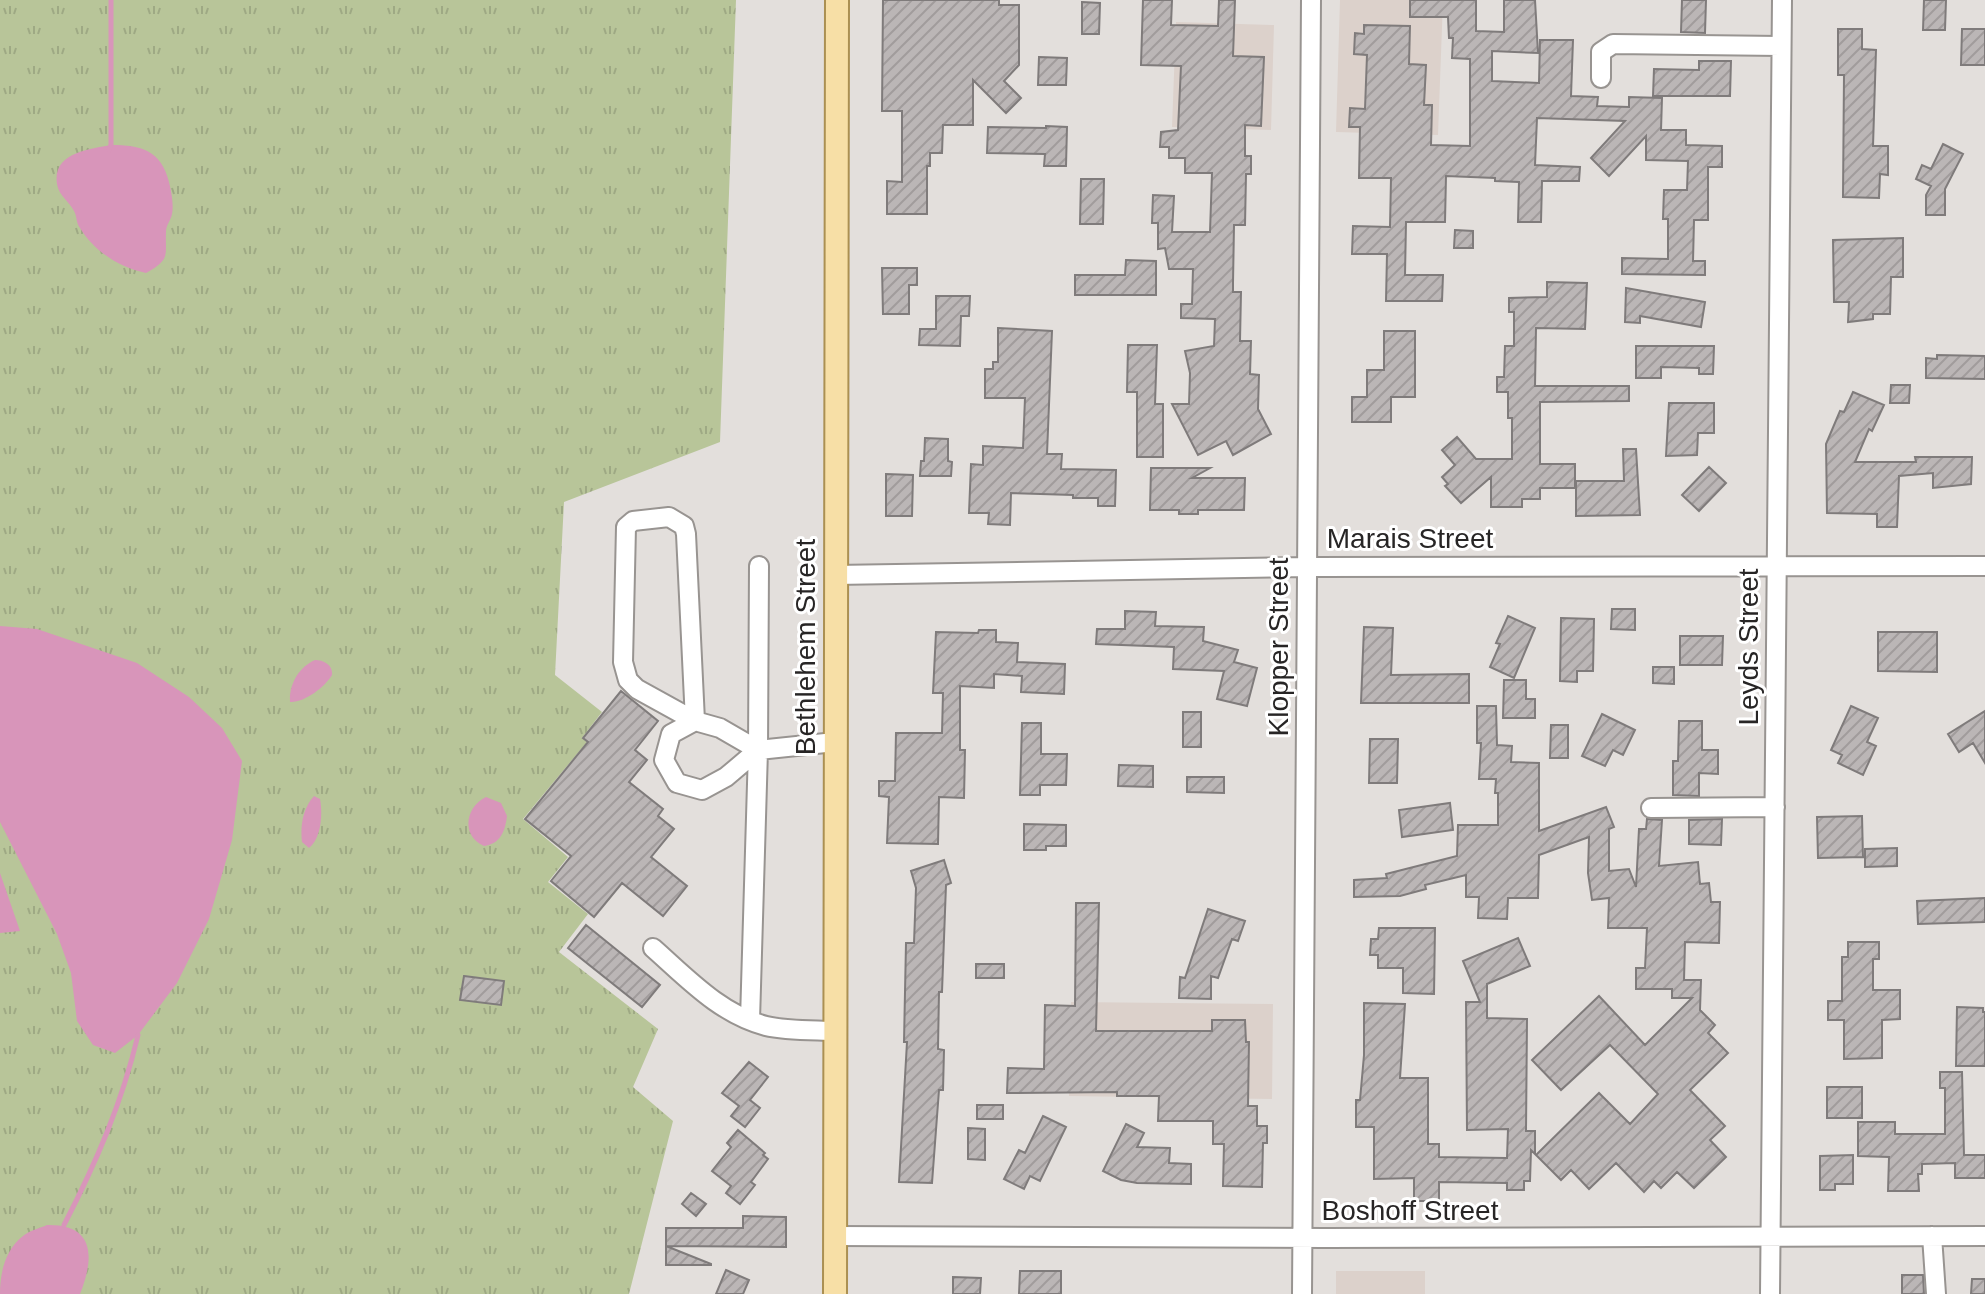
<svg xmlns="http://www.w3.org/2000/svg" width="1985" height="1294" font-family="Helvetica,sans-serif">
<defs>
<pattern id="grass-tufts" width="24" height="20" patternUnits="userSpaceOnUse" patternTransform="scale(2)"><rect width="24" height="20" fill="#b8c599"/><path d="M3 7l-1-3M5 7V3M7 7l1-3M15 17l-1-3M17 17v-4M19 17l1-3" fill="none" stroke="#9ea984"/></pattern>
<pattern id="building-hatch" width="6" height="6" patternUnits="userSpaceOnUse" patternTransform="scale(2)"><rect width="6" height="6" fill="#bbb6b6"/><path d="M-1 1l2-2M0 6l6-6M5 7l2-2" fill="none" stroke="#a19c9c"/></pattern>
</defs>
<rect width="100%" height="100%" fill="#e3dfdc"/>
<!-- built -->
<path fill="#dcd1cb" d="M1340,0H1443L1438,135L1336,132Z
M1176,22L1274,25L1271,130L1172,127Z
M1071,1002L1273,1004L1272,1099L1069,1096Z
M1336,1271H1425V1294H1336Z"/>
<!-- grass -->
<path fill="url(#grass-tufts)" d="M0,0H736L720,442L564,502L555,675L602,712L582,738L587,742L523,819L568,857L548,882L588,914L559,952L658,1029L633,1087L673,1121L629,1294H0Z"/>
<!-- water -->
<path fill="#d895ba" d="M111,145C141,145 161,150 169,182C171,191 174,204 172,214C171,220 166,225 166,232C165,256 171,259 146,273C119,267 95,252 80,228C76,223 77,216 74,211C69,201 59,196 57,184C52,153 89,149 111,145Z
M0,626L37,629L137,663L189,697L222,728L242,761L232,840L209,919L177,983L138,1035L115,1053L93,1045L77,1021L71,973L57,934L0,822Z
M315,660C324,660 333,665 332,675C325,687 304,703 290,702C289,684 299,667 315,660Z
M314,796L320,799C323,814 321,839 309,848L302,842C300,826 303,808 314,796Z
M486,797L501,803L507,816C505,832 500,844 484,846C461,836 465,807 486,797Z
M0,873L20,931L0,933Z
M47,1225C96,1224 94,1259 80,1294H0C0,1273 5,1250 23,1236C29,1231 40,1228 47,1225Z"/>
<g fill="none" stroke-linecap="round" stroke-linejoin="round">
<!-- stream -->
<path stroke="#d895ba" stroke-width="5" d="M109,150L111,145V0
M64,1225C96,1163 122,1103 138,1035"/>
</g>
<!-- building -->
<path fill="url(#building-hatch)" stroke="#7f7b7b" stroke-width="2" d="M883,0H999V5H1019V65L1004,81L1021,98L1006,113L973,80V125H943L942,153H930V166H927V214H887V181L902,182V111H882Z
M1143,0H1172L1171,25L1218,26L1219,0H1235L1233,56L1264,57L1261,126L1245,125V156H1251V174H1246L1245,225H1234L1233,283V292H1241L1240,341H1251L1250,374L1259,375L1258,409L1271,434L1233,455L1226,441L1198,455L1172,404H1189L1190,373L1185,351L1214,346L1215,319L1181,318V304H1192L1193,269H1169L1165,248L1158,249V223H1152L1153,195L1174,196L1172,232H1210L1212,173H1185V158H1169V147H1160L1161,132L1178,130L1181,66L1141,65Z
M1410,0H1476V31L1504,32V0H1535L1538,53L1492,51V81L1539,83L1540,40H1573L1571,96L1598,97L1597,106L1629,107V97L1662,98L1661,130H1686V145L1722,146V167H1708V220H1694L1693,261H1705V275L1622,274V258L1668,259V219H1663L1664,190H1687L1688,161L1646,160V136L1609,176L1591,158L1625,121L1537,118L1535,165L1580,167L1579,181H1542L1541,222H1518L1519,182L1495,181V178L1446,176L1445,222H1406L1405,275H1443L1442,301H1386L1387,254H1352L1353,226L1390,227L1391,178H1359L1360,127H1349L1350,108L1365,109L1367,55L1354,54L1355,33L1364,34V25L1410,26L1409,64L1426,65L1424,105H1432L1431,145L1470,146V59L1452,58L1453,38H1449L1448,17H1410Z
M1682,0H1706L1705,33L1681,32Z
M1924,0H1946L1945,30H1923Z
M1082,2L1100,3L1099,34H1082Z
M1838,29H1862V49L1876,50L1873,146H1888V175L1880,174L1879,198L1843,197L1844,75H1838Z
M1962,29H1985V65H1961Z
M1039,57L1067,58L1066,85H1038Z
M1699,61H1731L1730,96H1653L1654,69L1699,70Z
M1046,126L1067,127L1066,166H1044L1045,154L987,153L988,127L1046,128Z
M1943,144L1963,154L1945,189V215H1926V195L1931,186L1916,179L1922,165L1931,169Z
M1081,179H1104L1103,224H1080Z
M1455,230L1473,231V248H1454Z
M1903,238V277H1891L1890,314H1873V319L1848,322L1849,302H1834L1833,240Z
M1126,260L1156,261V295H1075V275H1125Z
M882,268H917V285H909V314H883Z
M1547,282L1587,283L1585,329L1536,328L1535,386H1629V401L1540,402V464H1575V488H1540V499H1522V507H1491V477L1461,503L1445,486L1448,484L1442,477L1455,465L1442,450L1457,437L1476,459H1512V418H1508V392H1497V377H1504L1505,346H1514V312H1509V298L1547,297Z
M1626,288L1705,302L1701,327L1640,316V323L1625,322Z
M936,296H970L969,316H961L960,346L919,345L920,329H936Z
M998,328L1052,331L1047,454H1062L1061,469L1116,470L1115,506H1098V498H1073V495L1011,493L1010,525L988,524L989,513H969L971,464L983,465V446L1023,448L1025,398H985V369H993V362H998Z
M1384,331H1415V397H1391V422H1352V397H1367V370H1384Z
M1128,345H1157L1155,404H1163V457H1137V392H1127Z
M1636,346H1714L1713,374H1699V368L1661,367V378H1636Z
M1937,355L1985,356V379L1926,378V358L1937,359Z
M1891,385H1910L1909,403H1890Z
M1853,392L1884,405L1872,431L1869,429L1855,462H1916L1915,457H1972L1971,484L1933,488V473L1899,476L1897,527H1877V514L1827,513L1826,444L1840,411L1844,412Z
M1669,403H1714V433H1698L1697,455L1666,456Z
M925,438L948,439V461L952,462L951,476H920L921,461H924Z
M1623,449H1636L1640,515L1576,516V481H1624Z
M1709,467L1726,483L1699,511L1682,495Z
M1151,468H1210L1192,478H1245L1244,510H1198V514H1179V510H1150Z
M886,474L913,475L912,516H886Z
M1612,609H1635V630L1611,629Z
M1125,611L1156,612L1155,626L1204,627L1203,641L1238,650L1234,662L1257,668L1247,706L1217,699L1224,671L1173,669L1174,647L1096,644L1097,629H1125Z
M1508,616L1535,628L1514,678L1490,667L1500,644L1496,643Z
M1561,618L1594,619L1593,671H1577V682L1560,681Z
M1364,627L1393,628L1391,675L1469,674V703H1361Z
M979,630H996V642L1018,643L1017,662L1065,664L1064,694L1021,692L1022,676L994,674V688L960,686V750H965L964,798L939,797L938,844L887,843L889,797L879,796V781H895L896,733H942L943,693H933L936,632L978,633Z
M1878,632H1937V672L1878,671Z
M1680,636H1723L1722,665H1680Z
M1653,667H1674V684L1653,683Z
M1504,680H1526V699H1535V718H1503Z
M621,691L658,721L635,750L647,760L629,782L663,809L658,816L674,829L651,857L687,886L663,916L622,883L594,917L551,881L571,856L525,819L588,742L583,738Z
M1477,706H1496L1497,745L1512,746L1511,762L1539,763V831L1606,807L1614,827L1609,829V871L1629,869L1636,887L1639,829H1646L1647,819L1662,820L1659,866L1698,862L1700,884L1709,883L1711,902H1720L1719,943L1685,942L1684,980H1701L1700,1010L1715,1025L1708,1033L1728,1053L1690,1090L1725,1126L1710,1140L1726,1157L1694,1188L1677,1172L1661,1188L1654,1181L1644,1192L1616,1163L1589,1189L1571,1170L1561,1180L1536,1155L1599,1093L1630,1124L1658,1094L1610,1045L1561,1090L1532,1060L1599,996L1645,1045L1692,998H1672V989H1636V968H1645L1647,928H1608L1609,898L1592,900L1588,873L1589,837L1539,855L1538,898H1508L1507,919L1478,918L1479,897H1466V875L1425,885L1426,889L1400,896L1354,897V880L1387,878L1386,874L1457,856L1458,825H1498V793H1495L1496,779H1479L1481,743H1477Z
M1851,706L1878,718L1867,742L1876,746L1863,775L1838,763L1842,755L1831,750Z
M1985,711V763L1973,743L1959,752L1948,734Z
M1183,712H1201V747H1183Z
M1602,714L1635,730L1623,755L1613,750L1605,766L1582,756Z
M1679,721H1702V750H1718V774L1699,773V796L1673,795V761H1678Z
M1022,723H1041V754H1067L1066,785H1040V795H1020Z
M1551,725H1568V758H1550Z
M1370,739H1398L1397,783H1369Z
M1119,765L1153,766V787L1118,786Z
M1187,777H1224V793L1187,792Z
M1450,803L1453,830L1402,837L1399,810Z
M1862,816L1863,857L1818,858L1817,817Z
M1722,819L1721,845L1689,844V820Z
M1024,824L1066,825V846H1046V850H1024Z
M1897,848V866L1865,867V849Z
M944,860L951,883L946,885L942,992H939L938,1049L944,1050L943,1090H939L932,1183L899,1182L907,1042H904L906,943H914L916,888L911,871Z
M1985,898V922L1918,924L1917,901Z
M1076,903H1099L1096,1031H1212V1020H1245L1246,1042H1249L1248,1106H1257V1126H1267V1143H1263L1262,1187L1223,1186L1224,1144H1213V1121H1158L1159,1096H1117V1092L1007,1093L1008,1068L1044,1069L1045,1005L1075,1006Z
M1208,909L1245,921L1238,941L1232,939L1218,978L1211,976V999L1179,998L1180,977L1185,978Z
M586,925L660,985L642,1007L568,948Z
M1379,928H1435L1434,994L1403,993V968H1378V955H1370L1371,939H1378Z
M1518,938L1530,966L1487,984V1018L1527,1019L1526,1131H1535V1154L1531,1150L1530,1181H1524V1190H1507V1183L1439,1182V1201H1414V1178L1374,1179V1127H1356V1100H1360L1364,1055V1003L1405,1004L1400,1078H1428V1144H1439V1157L1507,1158L1508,1129L1467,1130L1466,1002H1480L1463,961Z
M1848,942H1879V959H1873V990H1900V1019L1882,1020V1058L1844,1059V1020H1828V1001H1842V957H1848Z
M976,964H1004V978H976Z
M464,976L504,981L501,1005L460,1000Z
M1957,1007L1983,1008V1012H1985V1066H1956Z
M749,1062L768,1077L750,1100L760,1108L745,1127L731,1116L739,1106L722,1093Z
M1940,1072H1962L1964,1155H1985V1178H1955V1163L1922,1164V1174H1918L1919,1191H1888L1889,1157L1858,1156V1122H1895V1134H1945V1088H1940Z
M1827,1087H1862V1118H1827Z
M977,1105H1003V1119H977Z
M1043,1116L1066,1127L1040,1181L1030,1176L1024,1189L1004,1179L1019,1150L1025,1153Z
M1126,1124L1144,1133L1137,1147L1170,1148L1169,1163L1191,1164V1184L1137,1183L1121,1180L1103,1171Z
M968,1128L985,1129V1160L968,1159Z
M738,1130L765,1153L763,1155L768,1159L751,1182L755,1185L740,1204L726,1193L731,1186L712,1171L731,1147L727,1143Z
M1853,1155V1184H1835V1190H1820V1156Z
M691,1193L706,1204L696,1216L682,1204Z
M743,1216L786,1217V1247L666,1246V1228H743Z
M666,1246L711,1264V1265H666Z
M726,1270L749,1280L743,1294H716Z
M1020,1271H1061V1294H1019Z
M1902,1275H1923L1924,1294H1902Z
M953,1277L981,1278L980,1294H953Z
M1972,1279H1985V1294H1971Z"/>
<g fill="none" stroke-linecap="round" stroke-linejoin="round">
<defs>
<path id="minor" d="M1601,78V52L1613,44L1781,46
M669,517L684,526L686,534L695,721L637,689L628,680L623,662L626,527L633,521Z
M835,575L1306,567L1985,566
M695,721L720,728L758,750L726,777L702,790L677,783L664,760L671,734Z
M758,750L835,742
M1651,808L1775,807
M653,948C687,978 720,1014 766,1026C787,1031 813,1030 835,1031
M750,1020L758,750L759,566
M835,1236L1325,1238L1985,1236
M1932,1236L1936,1294
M1302,1294L1311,0
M1770,1294L1782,0"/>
<path id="major" d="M835,1294L837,0"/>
</defs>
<!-- minor casing -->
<use href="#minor" stroke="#989491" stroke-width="22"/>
<!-- major casing -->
<use href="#major" stroke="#ab9052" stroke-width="26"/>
<!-- minor -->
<use href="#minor" stroke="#fff" stroke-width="18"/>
<!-- major -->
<use href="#major" stroke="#f7dfa6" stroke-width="22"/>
</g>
<g text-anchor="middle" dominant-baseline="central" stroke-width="6" stroke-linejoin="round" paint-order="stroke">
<!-- street labels -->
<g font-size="28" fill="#272525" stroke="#fff">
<text x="1410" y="538">Marais Street</text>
<text transform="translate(805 647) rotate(-90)">Bethlehem Street</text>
<text transform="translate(1278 647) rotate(-90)">Klopper Street</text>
<text transform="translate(1748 647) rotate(-90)">Leyds Street</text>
<text x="1410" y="1210">Boshoff Street</text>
</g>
</g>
</svg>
